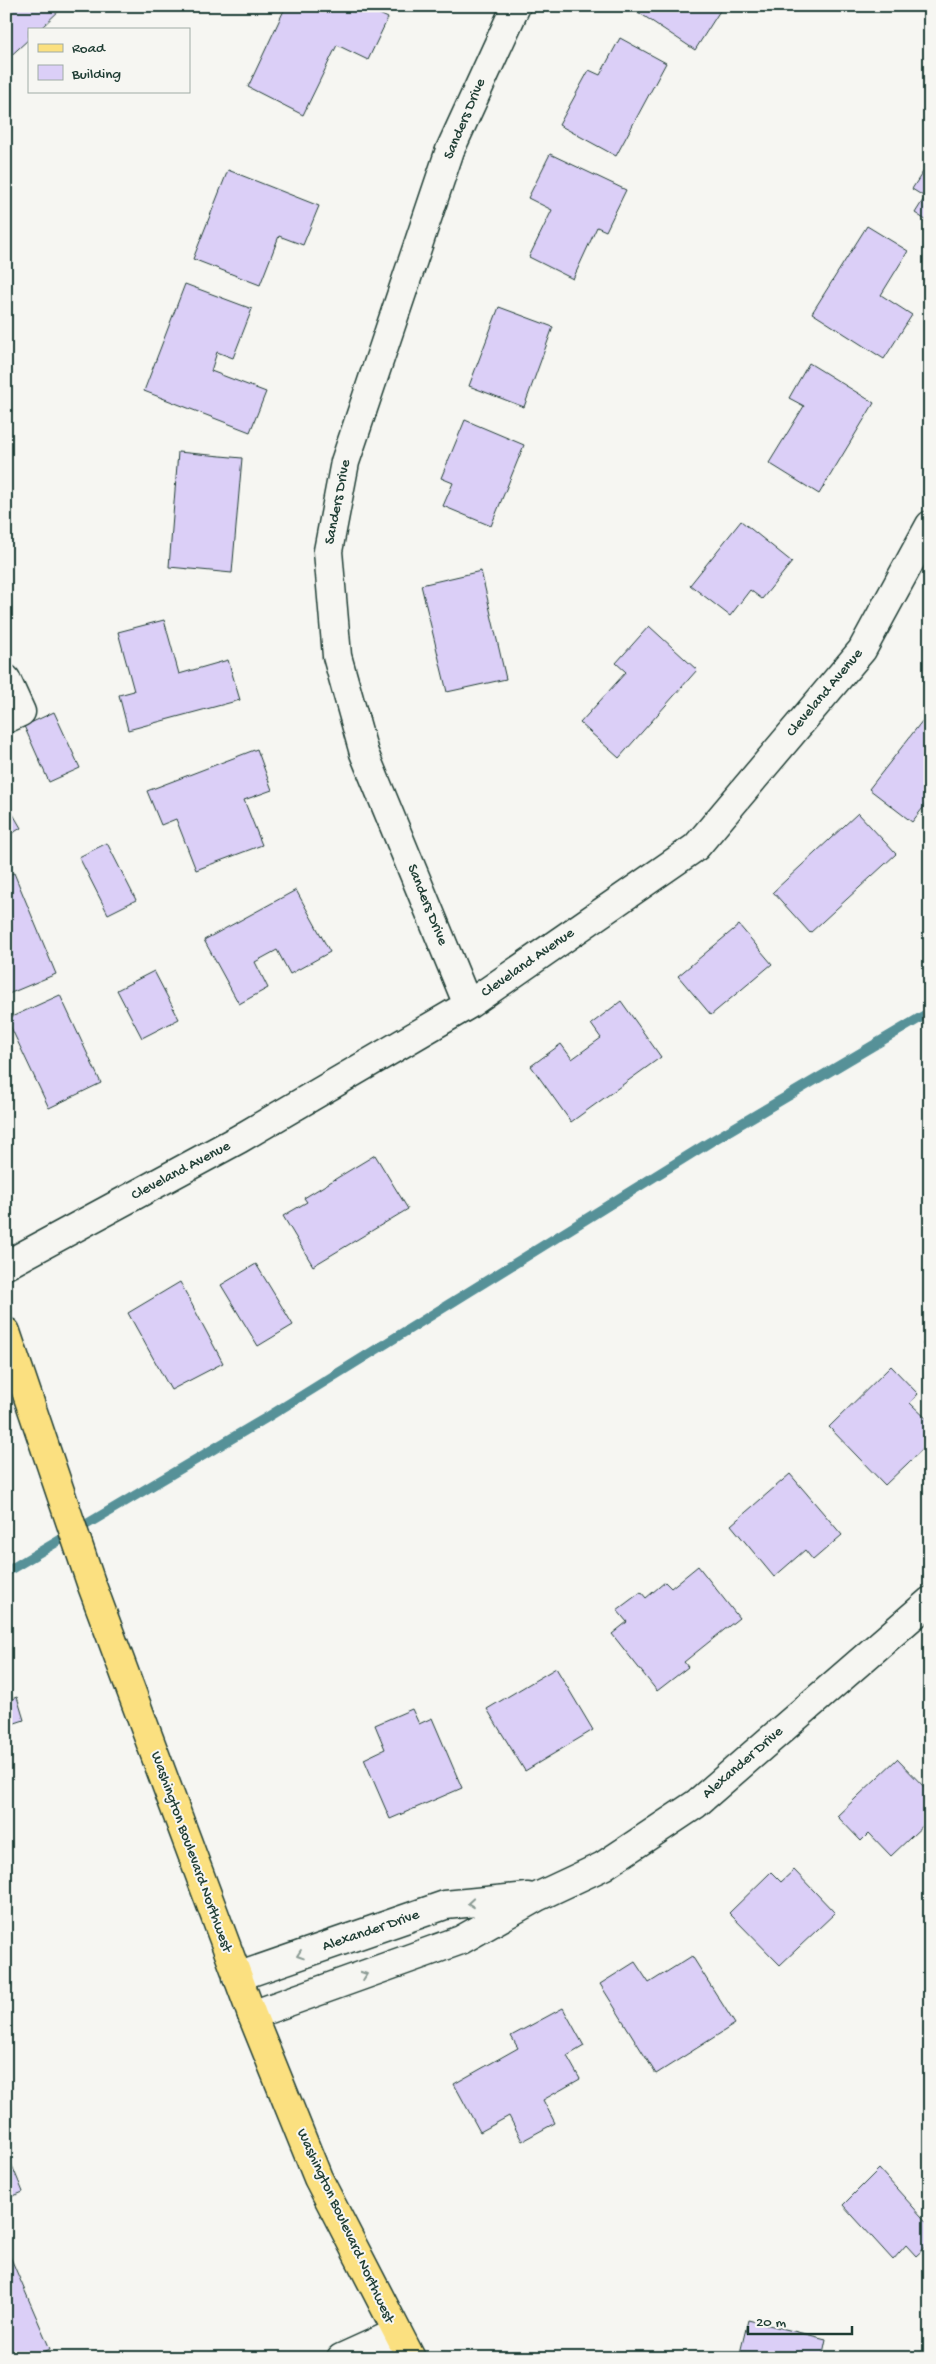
<svg xmlns="http://www.w3.org/2000/svg" width="936" height="2364" font-family="'Gochi Hand',sans-serif">
<rect width="100%" height="100%" fill="#f6f6f2"/>
<filter id="ink" filterUnits="userSpaceOnUse"><feTurbulence type="fractalNoise" baseFrequency=".02" numOctaves="2"/><feDisplacementMap in="SourceGraphic" scale="10" xChannelSelector="R" yChannelSelector="G"/><feConvolveMatrix kernelMatrix="1 2 1 2 8 2 1 2 1" color-interpolation-filters="sRGB"/></filter>
<g filter="url(#ink)">
<g fill="none" stroke-linecap="round" stroke-linejoin="round">
<!-- stream -->
<path stroke="#579198" stroke-width="10" d="M6,1572L266,1418L710,1142L930,1012"/>
</g>
<!-- building -->
<path fill="#dbcff7" stroke="#1f3d34" d="M6,6H64L40,29H29V39L6,60Z
M286,6H363L388,18L368,60L337,45L303,115L248,87Z
M629,6H723L695,50Z
M620,38L666,63L616,156L559,125L589,70L600,75Z
M550,154L626,190L606,231L597,227L573,279L529,257L552,210L528,198Z
M930,161V223L915,213L925,197L912,189Z
M228,170L319,206L303,245L279,236L260,285L193,259Z
M867,226L908,251L881,295L912,315L884,359L812,313Z
M185,284L252,309L233,358L217,352L211,371L266,392L250,432L144,391Z
M499,307L553,327L524,407L469,386Z
M809,363L874,403L819,494L769,463L804,406L789,398Z
M465,420L524,445L491,526L443,506L453,483L441,478Z
M178,452L242,458L232,573L169,567Z
M741,521L792,562L762,599L750,590L730,616L690,585Z
M481,571L506,679L447,692L421,585Z
M164,620L179,674L228,660L240,700L128,730L119,695L134,691L118,632Z
M649,626L697,670L619,758L580,723L626,672L616,663Z
M930,711V799L912,822L869,789Z
M54,712L80,768L49,782L24,726Z
M257,749L272,790L244,800L262,845L196,870L176,819L161,825L147,791Z
M6,802L21,828L6,837Z
M858,813L896,854L810,933L773,892Z
M107,843L136,900L108,914L79,857Z
M14,873L56,974L6,995V876Z
M296,890L330,952L290,974L277,950L255,962L268,988L239,1004L204,940Z
M739,925L772,964L711,1015L678,976Z
M154,971L179,1019L142,1038L117,990Z
M60,995L101,1083L49,1108L7,1019Z
M621,1001L661,1057L571,1122L531,1066L561,1044L572,1059L601,1038L591,1024Z
M375,1155L408,1209L313,1266L283,1216L307,1202L304,1198Z
M256,1264L293,1325L258,1346L221,1285Z
M180,1282L223,1363L171,1390L128,1313Z
M930,1336V1352L922,1344Z
M891,1366L918,1394L910,1403L930,1422V1442L885,1485L829,1427Z
M790,1474L842,1535L813,1560L805,1550L774,1577L731,1525Z
M698,1566L739,1618L684,1662L688,1667L657,1691L612,1634L627,1622L617,1610L641,1592L646,1598L665,1582L671,1588Z
M556,1668L593,1730L525,1771L487,1709Z
M17,1697L24,1720L6,1726V1701Z
M412,1709L419,1724L432,1718L462,1788L390,1819L364,1759L385,1749L375,1725Z
M897,1759L930,1793V1819L891,1856L869,1833L861,1841L837,1816Z
M794,1870L835,1913L780,1965L729,1913L771,1872L781,1882Z
M692,1956L735,2024L656,2074L600,1984L635,1962L649,1983Z
M563,2008L584,2046L567,2056L580,2079L543,2100L555,2123L522,2141L509,2116L480,2132L454,2084L518,2048L511,2036Z
M6,2151L23,2192L6,2199Z
M879,2169L930,2226V2243L916,2256L906,2245L893,2260L843,2205Z
M6,2247L50,2349L31,2358H6Z
M748,2320L826,2339L822,2358H750L751,2355L740,2353Z"/>
<g fill="none" stroke-linecap="round" stroke-linejoin="round">
<defs>
<path id="minor" d="M6,679L21,712L6,719
M468,1005L364,753L337,656L328,551L345,462L450,150L516,6
M6,1265L239,1139L468,1005L696,847L862,650L930,525
M237,1977L445,1905L528,1897
M252,2015L461,1940L537,1897L603,1866L696,1804L930,1601
M341,2358L396,2333"/>
<path id="major" d="M6,1332L91,1583L252,2015L318,2178L411,2358"/>
</defs>
<!-- minor casing -->
<use href="#minor" stroke="#1f3d34" stroke-width="31"/>
<!-- major casing -->
<use href="#major" stroke="#1f3d34" stroke-width="31"/>
<!-- minor -->
<use href="#minor" stroke="#f6f6f2" stroke-width="28"/>
<!-- major -->
<use href="#major" stroke="#fbe080" stroke-width="28"/>
</g>
<!-- one-way arrows -->
<defs><path id="oneway-chevron" d="M-2-3.5L2.5 0L-2 3.5" fill="none" stroke-width="1.6" stroke-linecap="round" stroke-linejoin="round" transform="scale(1.25)"/></defs>
<g stroke="#8a9a93">
<use href="#oneway-chevron" transform="translate(471 1903) rotate(175)"/>
<use href="#oneway-chevron" transform="translate(300 1955) rotate(161)"/>
<use href="#oneway-chevron" transform="translate(364 1975) rotate(-20)"/>
</g>
</g>
<g text-anchor="middle" dominant-baseline="central" stroke-width="4" stroke-linejoin="round" paint-order="stroke">
<!-- street labels -->
<g font-size="15" fill="#1f3d34" stroke="#f6f6f2">
<text transform="translate(465 119) rotate(-67)">Sanders Drive</text>
<text transform="translate(338 502) rotate(-79)">Sanders Drive</text>
<text transform="translate(825 693) rotate(-50)">Cleveland Avenue</text>
<text transform="translate(427 905) rotate(68)">Sanders Drive</text>
<text transform="translate(528 963) rotate(-35)">Cleveland Avenue</text>
<text transform="translate(181 1171) rotate(-28)">Cleveland Avenue</text>
<text transform="translate(743 1763) rotate(-41)">Alexander Drive</text>
<text transform="translate(191 1852) rotate(70)">Washington Boulevard Northwest</text>
<text transform="translate(371 1931) rotate(-19)">Alexander Drive</text>
<text transform="translate(345 2226) rotate(65)">Washington Boulevard Northwest</text>
</g>
</g>
<!-- margin -->
<rect width="936" height="2364" fill="none" stroke="#f6f6f2" stroke-width="25"/>
<rect x="12" y="12" width="911" height="2339" fill="none" stroke="#1f3d34" stroke-width="2" filter="url(#ink)"/>
<!-- legend -->
<rect x="28" y="28" width="162" height="65" fill="#f6f6f2" stroke="#a0aca6"/>
<rect x="38" y="44" width="25" height="8" fill="#fbe080" stroke="#a0aca6"/>
<text x="72" y="52" font-size="15" fill="#1f3d34">Road</text>
<rect x="38" y="65" width="25" height="15" fill="#dbcff7" stroke="#a0aca6"/>
<text x="72" y="78" font-size="15" fill="#1f3d34">Building</text>
<!-- scale -->
<path d="M748 2326v8h104v-8" fill="none" stroke="#1f3d34" stroke-width="2.5"/>
<text x="756" y="2326" font-size="15" fill="#1f3d34" stroke="#f6f6f2" stroke-width="4" paint-order="stroke">20 m</text>
</svg>
